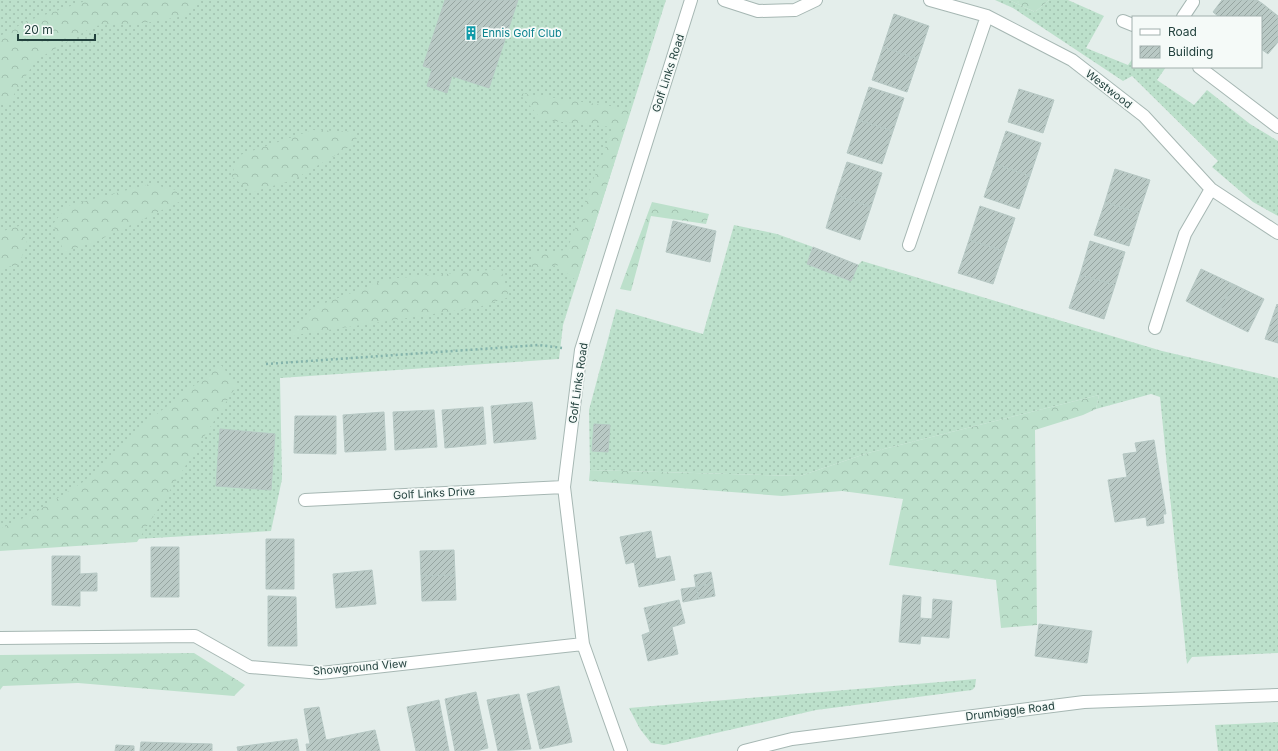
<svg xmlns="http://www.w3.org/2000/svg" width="1278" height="751" font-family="Inter,sans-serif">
<defs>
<pattern id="grass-dots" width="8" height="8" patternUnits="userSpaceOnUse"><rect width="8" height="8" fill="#bce0cb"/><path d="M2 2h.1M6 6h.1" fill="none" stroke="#a1c1af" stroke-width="1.8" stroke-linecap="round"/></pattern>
<pattern id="forest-crowns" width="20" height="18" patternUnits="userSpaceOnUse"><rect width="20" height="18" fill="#bce0cb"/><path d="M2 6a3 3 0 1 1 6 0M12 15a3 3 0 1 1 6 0" fill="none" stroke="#a1c1af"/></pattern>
<pattern id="building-hatch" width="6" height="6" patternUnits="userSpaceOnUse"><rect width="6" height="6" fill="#b9c9c5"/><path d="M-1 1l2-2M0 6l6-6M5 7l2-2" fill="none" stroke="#96a5a1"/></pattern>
</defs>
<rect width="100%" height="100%" fill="#e4eeeb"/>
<!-- grass -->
<path fill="url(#grass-dots)" d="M0,0H666L563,325L559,359L280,378L282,479L271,531L0,547Z
M995,0H1009L1035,12L1049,0H1068L1104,16L1086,48L1128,65L1133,58V67H1166L1157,80L1194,105L1207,90L1250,124L1278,141V216L1253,202L1212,167L1218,161L1132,76L1123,81L1013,8Z
M734,225L777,234L813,247L807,264L851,281L858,265L862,261L1162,351L1278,378V653L1192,657L1187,664L1160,397L1151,394L1096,409L1099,395L868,453L800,476L590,470L589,410L616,309L703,334Z
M976,679L975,687L972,690L816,710L664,745L651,743L640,729L629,708Z
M1278,722V751H1218L1215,725Z"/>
<!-- forest -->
<path fill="url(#forest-crowns)" d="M88,0H201L184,16L151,22L94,26L36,60L6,107L0,103V36L27,21Z
M1009,0H1049L1035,12Z
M519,93L631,109L577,281L557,265L531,270L532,253L567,250L613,127L542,120Z
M313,130L357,132L356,143L293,180L252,192L231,176L240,155Z
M150,184L176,190L181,201L95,242L64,252L53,224L67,206Z
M652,202L709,214L706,224L651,216L631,291L620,289Z
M19,226L27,242L19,265L0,268V232Z
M501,269L509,297L479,307L289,336L312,308L388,279Z
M221,365L237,385L137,542L0,551V529L34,513L83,482L153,417Z
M1099,395L1096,409L1083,415L1035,430L1037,625L1001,628L996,580L889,565L903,499L842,491L782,496L589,481L590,470L800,476L868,453Z
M194,653L245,685L234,696L78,683L3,686L0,690V655Z"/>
<!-- building -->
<path fill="url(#building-hatch)" stroke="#b6c8c4" d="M445,0H518L489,88L452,76L447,93L427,86L432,69L423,66Z
M1222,0H1257L1263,4L1253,17H1219L1213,12Z
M1263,4L1278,16V42L1268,54L1261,49V17H1253Z
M894,14L929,26L918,59L883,47Z
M883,47L918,59L907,92L872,80Z
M869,87L904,98L893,131L858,120Z
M1019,89L1054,100L1043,133L1008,122Z
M858,120L893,131L882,164L847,153Z
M1006,131L1041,143L1030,176L995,164Z
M847,162L882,173L871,207L836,195Z
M995,164L1030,176L1019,209L984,197Z
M1115,169L1150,180L1139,213L1105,202Z
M836,195L871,207L860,240L826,228Z
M1105,202L1139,213L1129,246L1094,235Z
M980,206L1015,218L1004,251L969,240Z
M673,221L716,231L710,262L666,252Z
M969,240L1004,251L993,284L958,273Z
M1090,241L1125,252L1115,285L1080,275Z
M813,247L858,265L851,281L807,264Z
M1201,269L1233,284L1217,317L1186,301Z
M1080,275L1115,285L1104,319L1069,308Z
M1233,284L1264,299L1248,332L1217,317Z
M1277,304L1278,305V343L1265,339Z
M532,402L536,439L494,443L491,406Z
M483,407L486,444L445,448L442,410Z
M434,410L437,447L395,450L393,412Z
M384,412L386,450L345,452L343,415Z
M295,416H336V454L294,453Z
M594,424L610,425L608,452L592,451Z
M220,429L275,434L271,490L216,486Z
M1154,440L1166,514H1163L1164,523L1147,526L1146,517L1115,522L1108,480L1127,477L1123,454L1137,452L1135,443Z
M651,531L656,559L670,556L675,580L639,587L634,562L626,564L620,537Z
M266,539H294V589H266Z
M151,547H179V597H151Z
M454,550L455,575L421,576L420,551Z
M52,556H80V574L97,573V591H80V606L52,605Z
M372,570L376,604L336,608L333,574Z
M711,572L713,583L696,587L694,575Z
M455,575L456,600L422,601L421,576Z
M713,583L715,596L699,599L696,587Z
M696,587L699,599L683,602L681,589Z
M903,595L921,597L920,618L932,619L933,599L952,601L949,638L921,636L920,644L899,642Z
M268,596L296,597L297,646H268Z
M679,600L685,623L672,627L678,654L648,661L642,635L650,632L644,608Z
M1039,624L1092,631L1087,663L1035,656Z
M559,686L572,742L540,749L527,694Z
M476,692L488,748L476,751H455L445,699Z
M519,694L531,749L498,751L487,700Z
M439,700L449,751H416L407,707Z
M319,707L326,740L375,730L380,751H307L306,744H310L304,709Z
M297,739L299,751H238L237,747Z
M141,742L212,744V751H140Z
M116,745L134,746V751H115Z"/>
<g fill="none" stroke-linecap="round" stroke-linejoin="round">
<defs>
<path id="minor" d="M724,0L758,11L795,10L816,0
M930,0L987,16L1072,60L1144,116L1211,189L1278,233
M1183,17L1193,2
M1123,21L1133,25
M1199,67L1278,127
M909,245L987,16
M1155,328L1185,234L1211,189
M305,500L564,487
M0,638L195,636L250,667L321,673L583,644
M621,751L583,644L564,487L581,350L691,0
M744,751L792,739L1084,702L1278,695"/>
</defs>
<!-- minor casing -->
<use href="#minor" stroke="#a6b7b3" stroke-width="14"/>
<!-- path -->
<path stroke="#83b3ab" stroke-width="2.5" stroke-dasharray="2 3" stroke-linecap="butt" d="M266,364L539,345L562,348"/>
<!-- minor -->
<use href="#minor" stroke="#fff" stroke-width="12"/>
</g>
<!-- icons -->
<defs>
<symbol id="building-bare" viewBox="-9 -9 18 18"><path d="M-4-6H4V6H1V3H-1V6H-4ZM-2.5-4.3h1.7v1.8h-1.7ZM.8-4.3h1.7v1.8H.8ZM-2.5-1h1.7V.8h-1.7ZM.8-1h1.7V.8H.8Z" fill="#0f9aa8" stroke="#f5faf8" stroke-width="2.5" paint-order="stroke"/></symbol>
</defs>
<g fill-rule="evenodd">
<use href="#building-bare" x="461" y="23" width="20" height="20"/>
</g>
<g text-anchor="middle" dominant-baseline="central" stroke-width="3.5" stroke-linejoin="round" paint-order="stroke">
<!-- culture labels -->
<g font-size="11" fill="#0d838f" stroke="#f5faf8" text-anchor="start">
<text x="482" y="33">Ennis Golf Club</text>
</g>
<!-- street labels -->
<g font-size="11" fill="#22413d" stroke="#f5faf8">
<text transform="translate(668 73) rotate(-72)">Golf Links Road</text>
<text transform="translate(1109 89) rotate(38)">Westwood</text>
<text transform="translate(578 383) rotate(-82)">Golf Links Road</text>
<text transform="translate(434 493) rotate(-3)">Golf Links Drive</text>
<text transform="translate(360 667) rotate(-5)">Showground View</text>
<text transform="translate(1010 711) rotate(-7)">Drumbiggle Road</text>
</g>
</g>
<!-- legend -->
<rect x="1132" y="16" width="130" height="52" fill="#f5faf8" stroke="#a1b0ad"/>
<rect x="1140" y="29" width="20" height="6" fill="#ffffff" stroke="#a1b0ad"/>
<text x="1168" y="36" font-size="12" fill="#22413d">Road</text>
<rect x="1140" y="46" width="20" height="12" fill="url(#building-hatch)" stroke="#a1b0ad"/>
<text x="1168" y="56" font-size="12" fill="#22413d">Building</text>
<!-- scale -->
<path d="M18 34v6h77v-6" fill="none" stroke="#22413d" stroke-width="2"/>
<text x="24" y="34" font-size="12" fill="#22413d" stroke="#f5faf8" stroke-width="3" paint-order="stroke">20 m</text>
</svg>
